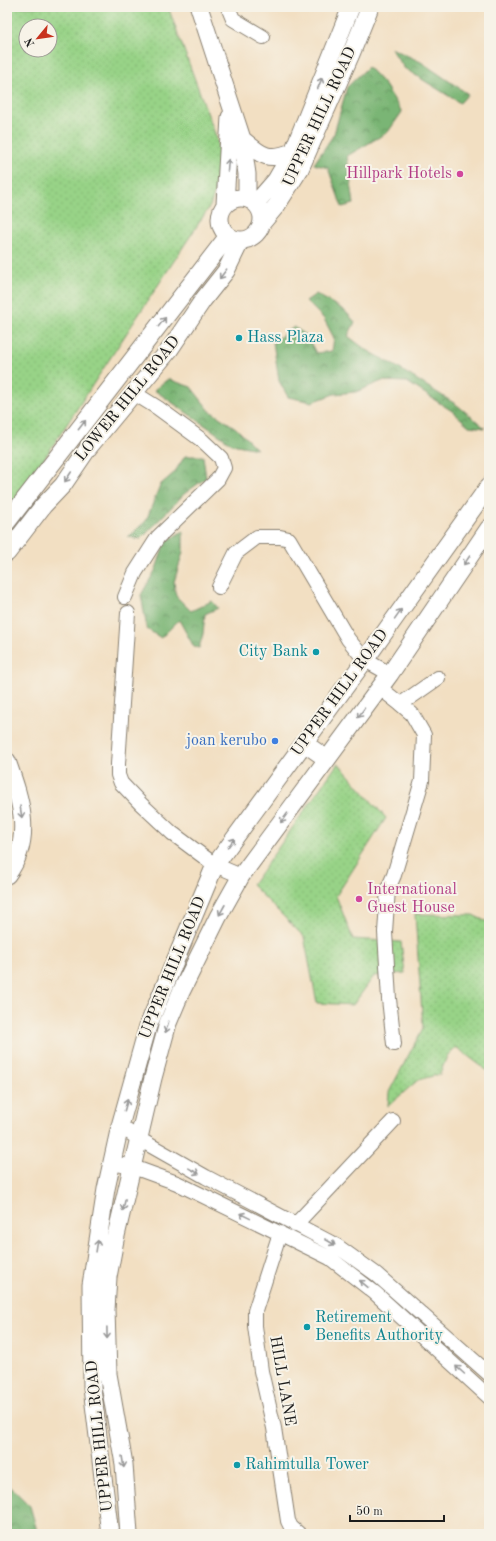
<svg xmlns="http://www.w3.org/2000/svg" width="496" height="1541" font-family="'Old Standard TT',serif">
<defs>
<pattern id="grass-dots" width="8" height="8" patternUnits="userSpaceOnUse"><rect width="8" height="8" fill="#98d387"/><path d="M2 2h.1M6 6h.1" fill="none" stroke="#82b574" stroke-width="1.8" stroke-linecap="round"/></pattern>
<pattern id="forest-crowns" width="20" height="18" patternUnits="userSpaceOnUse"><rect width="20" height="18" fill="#7ab574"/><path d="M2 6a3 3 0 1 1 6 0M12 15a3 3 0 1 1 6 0" fill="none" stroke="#63925e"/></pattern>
</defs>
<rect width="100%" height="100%" fill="#f7f3e8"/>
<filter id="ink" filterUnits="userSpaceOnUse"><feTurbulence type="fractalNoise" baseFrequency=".025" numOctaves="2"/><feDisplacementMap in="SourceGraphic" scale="8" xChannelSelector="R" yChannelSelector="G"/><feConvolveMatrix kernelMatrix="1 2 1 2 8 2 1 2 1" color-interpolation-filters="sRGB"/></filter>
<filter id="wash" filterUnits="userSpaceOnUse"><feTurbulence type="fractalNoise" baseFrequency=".012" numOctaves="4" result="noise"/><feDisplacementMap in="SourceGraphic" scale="16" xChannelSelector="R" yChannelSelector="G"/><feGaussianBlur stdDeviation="0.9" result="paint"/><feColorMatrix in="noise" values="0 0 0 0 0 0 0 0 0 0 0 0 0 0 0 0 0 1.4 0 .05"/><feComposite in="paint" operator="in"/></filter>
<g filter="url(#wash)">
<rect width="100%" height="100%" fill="#f2dfc2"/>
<!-- grass -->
<path fill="url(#grass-dots)" stroke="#5a7852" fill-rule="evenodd" d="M7,7H168L217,139L220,160L218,183L210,206L27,485L14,526L7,533ZM26,26H50V50H26Z
M338,763L386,818L336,896L353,939L401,942L405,973L374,976L353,1005L317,1003L304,937L252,885Z
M415,914L473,915L485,921H489V1072L456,1047L447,1056L440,1074L418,1080L388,1106L389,1092L423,1028Z"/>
<!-- forest -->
<path fill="url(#forest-crowns)" stroke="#4b6848" d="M391,48L421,62L468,94L460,103L404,68Z
M368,67L385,85L402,112L388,132L347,156L354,204L342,207L328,168L314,164L334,134L347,87Z
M316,294L344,310L355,322L348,336L365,349L392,364L457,405L485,428L469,426L452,411L407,382L382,381L356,392L334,394L312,402L288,397L279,381L273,342L294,327L306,335L316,353L332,351L334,338L324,319L306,301Z
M168,379L191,387L210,411L236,428L257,449L232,444L154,390Z
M185,456H203L206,478L184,494L141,539L128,537L146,521L160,485L174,473Z
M183,531V552L174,582L176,596L191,611L212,601L218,608L205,614L203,634L199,648L194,647L179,620L161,638L147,629L141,595L156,569L165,542Z
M7,1483L30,1506L38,1534H7Z"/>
</g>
<g filter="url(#ink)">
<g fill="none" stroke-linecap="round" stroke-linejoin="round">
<defs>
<path id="minor" d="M228,7L233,19L263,37
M219,587L236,553L257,537H280L289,539L348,639L365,660L390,674
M125,597L135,573L158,537L218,479L224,468L221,458L203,441L158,408L134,393
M128,613L118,764V775L121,783L141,804L172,833L215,865L241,876
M380,688L399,703L412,714L424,735L422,781L394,875L388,889L385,932L389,999L394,1044
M401,704L438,678
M120,1126L139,1139L206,1177L337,1246L376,1274L489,1374
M112,1163L133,1167L177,1183L330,1258L375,1293L489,1397
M295,1225L393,1121
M280,1233L255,1311V1326L261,1371L274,1428L288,1521L291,1527L299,1534"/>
<path id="tertiary" d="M199,7L242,139L247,174V198
M242,139C261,155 267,162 292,152
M220 219a21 21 0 1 1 42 0a21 21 0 1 1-42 0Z
M256,203L276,180L294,149L351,7
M225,204L230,117
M262,223L277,205L300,169L351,54L370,7
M7,522L228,236
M7,553L43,506L63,485L89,447L170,349L203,300L226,271L241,240
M304,743L327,759
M7,761C21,800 34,839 7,875
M110,1534L92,1388L91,1285L106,1189L120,1126L148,1026L215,865L365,660L489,486
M129,1534L124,1464L108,1374L106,1310L108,1277L115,1240L153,1078L168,1023L181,992L218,917L241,876L390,674L489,528"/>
</defs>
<!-- minor casing -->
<use href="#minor" stroke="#877e6f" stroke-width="16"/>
<!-- tertiary casing -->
<use href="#tertiary" stroke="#877e6f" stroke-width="19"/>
<!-- minor -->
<use href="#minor" stroke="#fff" stroke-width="14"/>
<!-- tertiary -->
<use href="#tertiary" stroke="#fff" stroke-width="17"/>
</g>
<!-- one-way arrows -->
<defs><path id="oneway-shaft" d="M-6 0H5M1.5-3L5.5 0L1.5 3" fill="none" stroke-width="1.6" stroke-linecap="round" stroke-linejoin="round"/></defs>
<g stroke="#999">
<use href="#oneway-shaft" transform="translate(320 83) rotate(-68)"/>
<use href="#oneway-shaft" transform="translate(228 165) rotate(-85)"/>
<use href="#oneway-shaft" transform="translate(223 274) rotate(127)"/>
<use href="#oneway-shaft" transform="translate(162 322) rotate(-52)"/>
<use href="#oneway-shaft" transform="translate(82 425) rotate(-52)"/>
<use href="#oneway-shaft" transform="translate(68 477) rotate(123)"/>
<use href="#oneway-shaft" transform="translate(467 560) rotate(124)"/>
<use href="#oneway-shaft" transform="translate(398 614) rotate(-55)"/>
<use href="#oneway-shaft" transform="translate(361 713) rotate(126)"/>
<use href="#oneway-shaft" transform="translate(21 812) rotate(81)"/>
<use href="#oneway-shaft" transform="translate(284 818) rotate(126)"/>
<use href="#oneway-shaft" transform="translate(231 843) rotate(-54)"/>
<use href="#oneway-shaft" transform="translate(222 910) rotate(119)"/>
<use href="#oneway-shaft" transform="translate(167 1027) rotate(107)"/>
<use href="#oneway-shaft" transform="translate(126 1105) rotate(-74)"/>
<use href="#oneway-shaft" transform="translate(194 1171) rotate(29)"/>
<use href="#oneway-shaft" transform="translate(124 1205) rotate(103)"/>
<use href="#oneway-shaft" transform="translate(245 1216) rotate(-154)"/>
<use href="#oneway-shaft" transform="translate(330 1242) rotate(30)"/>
<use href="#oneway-shaft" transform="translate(97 1246) rotate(-81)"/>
<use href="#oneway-shaft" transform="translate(364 1284) rotate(-140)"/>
<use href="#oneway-shaft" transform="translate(107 1333) rotate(89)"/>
<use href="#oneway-shaft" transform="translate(460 1370) rotate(-138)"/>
<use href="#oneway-shaft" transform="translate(123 1462) rotate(81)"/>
</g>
</g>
<!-- markers -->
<g fill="#d1479c" stroke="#f7f3e8" stroke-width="1.5">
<circle cx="460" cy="174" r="4"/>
<circle cx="359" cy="899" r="4"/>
</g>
<g fill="#0f9aa8" stroke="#f7f3e8" stroke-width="1.5">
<circle cx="239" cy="338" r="4"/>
<circle cx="316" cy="652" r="4"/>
<circle cx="307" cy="1327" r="4"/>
<circle cx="237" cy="1465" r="4"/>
</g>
<circle fill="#3f7fe0" stroke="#f7f3e8" stroke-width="1.5" cx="275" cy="741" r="4"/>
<g text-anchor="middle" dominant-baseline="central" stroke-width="4" stroke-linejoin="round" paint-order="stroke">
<!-- street labels -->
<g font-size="16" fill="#1c1c1c" stroke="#f7f3e8">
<text transform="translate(320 117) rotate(-65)">UPPER HILL ROAD</text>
<text transform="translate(128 399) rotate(-51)">LOWER HILL ROAD</text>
<text transform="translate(340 693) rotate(-54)">UPPER HILL ROAD</text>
<text transform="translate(173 968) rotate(-68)">UPPER HILL ROAD</text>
<text transform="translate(282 1381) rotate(80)">HILL LANE</text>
<text transform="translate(100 1436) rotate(-96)">UPPER HILL ROAD</text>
</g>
<!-- hotel labels -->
<g font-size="16" fill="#b23c85" stroke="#f7f3e8" text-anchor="end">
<text x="452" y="174">Hillpark Hotels</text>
<text x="367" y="890" text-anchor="start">International<tspan x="367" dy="18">Guest House</tspan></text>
</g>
<!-- culture labels -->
<g font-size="16" fill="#0d838f" stroke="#f7f3e8" text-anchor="start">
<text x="247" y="338">Hass Plaza</text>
<text x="308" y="652" text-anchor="end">City Bank</text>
<text x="315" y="1318">Retirement<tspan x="315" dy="18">Benefits Authority</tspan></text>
<text x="245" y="1465">Rahimtulla Tower</text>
</g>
<!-- shop labels -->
<g font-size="16" fill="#366cbe" stroke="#f7f3e8" text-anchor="end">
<text x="267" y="741">joan kerubo</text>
</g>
</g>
<!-- margin -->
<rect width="496" height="1541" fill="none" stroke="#f7f3e8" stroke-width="24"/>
<!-- north arrow -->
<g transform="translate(38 38) rotate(241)"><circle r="19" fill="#f7f3e8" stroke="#9f9d96"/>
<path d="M0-3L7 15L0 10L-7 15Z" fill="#c8321e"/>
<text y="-6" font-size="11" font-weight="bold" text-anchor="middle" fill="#1c1c1c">N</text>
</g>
<!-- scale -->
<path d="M350 1515v6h94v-6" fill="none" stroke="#1c1c1c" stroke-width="2"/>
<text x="356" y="1515" font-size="12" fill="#1c1c1c" stroke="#f7f3e8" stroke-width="3" paint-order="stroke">50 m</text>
</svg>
